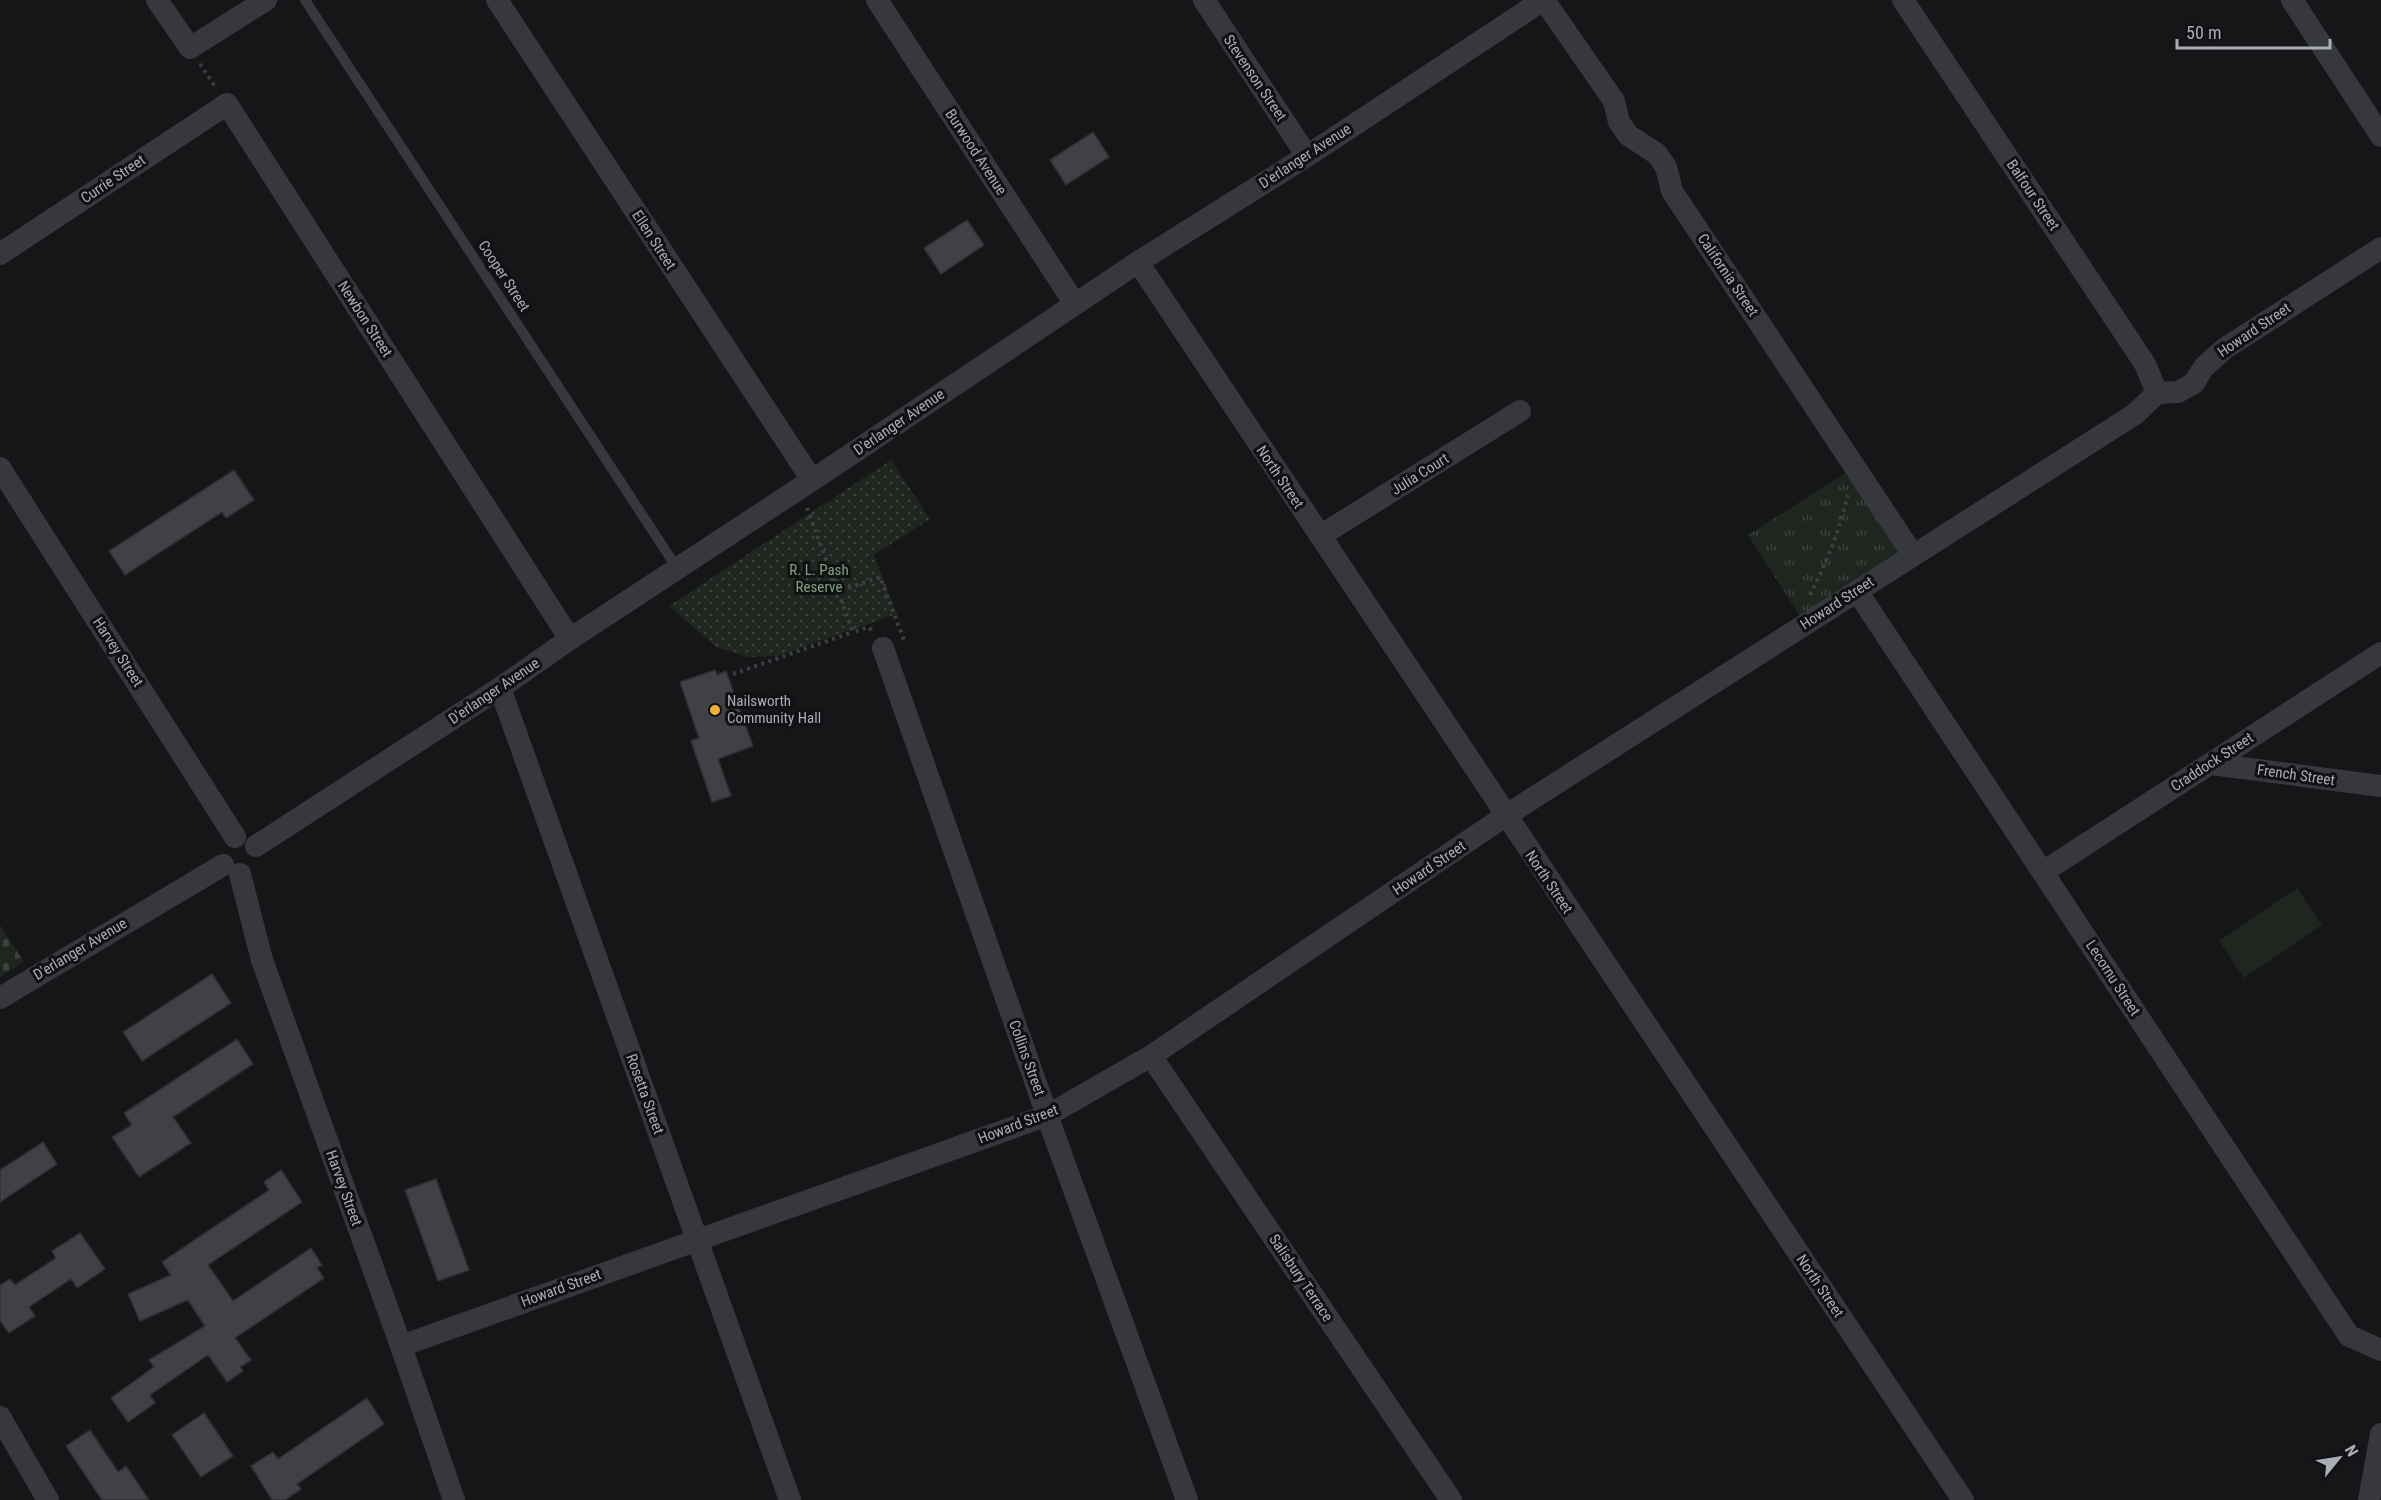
<svg xmlns="http://www.w3.org/2000/svg" width="2381" height="1500" font-family="'Roboto Condensed',sans-serif">
<defs>
<pattern id="grass-tufts" width="24" height="20" patternUnits="userSpaceOnUse" patternTransform="scale(1.5)"><rect width="24" height="20" fill="#1e261f"/><path d="M3 7l-1-3M5 7V3M7 7l1-3M15 17l-1-3M17 17v-4M19 17l1-3" fill="none" stroke="#3c433d"/></pattern>
<pattern id="cemetery-stones" width="16" height="16" patternUnits="userSpaceOnUse" patternTransform="scale(1.5)"><rect width="16" height="16" fill="#1e261f"/><path d="M2 7V4a2 2 0 0 1 4 0v3zM10 15v-3a2 2 0 0 1 4 0v3z" fill="#3c433d"/></pattern>
<pattern id="park-dots" width="8" height="8" patternUnits="userSpaceOnUse" patternTransform="scale(1.5)"><rect width="8" height="8" fill="#1e261f"/><path d="M2 2h.1M6 6h.1" fill="none" stroke="#3c433d" stroke-width="1.8" stroke-linecap="round"/></pattern>
</defs>
<rect width="100%" height="100%" fill="#161618"/>
<!-- grass -->
<path fill="url(#grass-tufts)" d="M1852,469L1906,552L1802,619L1748,535Z"/>
<!-- cemetery -->
<path fill="url(#cemetery-stones)" d="M0,925L24,962L0,977Z"/>
<!-- park -->
<path fill="url(#park-dots)" d="M891,460L930,519L874,555L897,614L777,656L748,657L716,647L669,606Z"/>
<!-- pitch -->
<path fill="#1e261f" d="M2297,888L2322,925L2244,978L2219,941Z"/>
<!-- building -->
<path fill="#404145" stroke="#303034" stroke-width="1.5" d="M1093,132L1109,157L1066,185L1050,160Z
M967,220L984,245L941,274L924,248Z
M234,470L254,500L226,518L222,512L125,575L109,551Z
M715,670L717,675L726,671L753,746L718,759L731,796L712,802L691,741L699,738L680,682Z
M212,974L231,1003L142,1061L123,1032Z
M237,1039L253,1064L173,1117L191,1143L139,1177L112,1137L132,1125L124,1113Z
M43,1142L57,1164L0,1202V1170Z
M281,1170L302,1202L208,1265L233,1301L311,1248L322,1265L317,1268L324,1278L235,1338L251,1360L240,1367L243,1371L227,1382L208,1355L150,1395L155,1403L128,1422L111,1398L154,1367L149,1360L205,1326L188,1300L140,1321L128,1294L171,1275L162,1262L269,1190L264,1182Z
M436,1179L469,1270L438,1281L405,1190Z
M80,1233L105,1269L77,1288L71,1279L29,1307L35,1316L9,1333L0,1321V1285L10,1279L15,1285L56,1258L52,1251Z
M367,1398L384,1424L297,1484L301,1489L285,1500H272L251,1466L273,1452L278,1459Z
M204,1413L233,1456L201,1477L172,1435Z
M90,1430L118,1472L126,1466L149,1500H102L66,1446Z"/>
<g fill="none" stroke-linecap="round" stroke-linejoin="round">
<!-- path -->
<path stroke="#3d3f44" stroke-width="4" stroke-dasharray="3 4.5" stroke-linecap="butt" d="M200,64L216,88
M807,508L853,632L869,627L872,631
M835,581L848,588L880,577L904,640
M1810,595C1827,562 1839,531 1848,495
M733,674L853,632"/>
<!-- lane -->
<path stroke="#37383d" stroke-width="10" d="M305,0L677,568"/>
<!-- street -->
<path stroke="#37383d" stroke-width="22" d="M157,0L190,48L266,0
M497,0L812,480
M877,0L1075,304
M1204,0L1307,156
M1544,0L1614,101L1619,122L1628,135L1657,154L1666,167L1672,191L1913,555
M1903,0L2145,364L2157,393
M2292,0L2381,136
M0,254L227,104L570,639
M1138,262L1963,1500
M0,468L235,837
M1320,536L1520,411
M1857,591L2349,1336L2381,1350
M883,648L1053,1132L1187,1500
M500,688L790,1500
M2211,764L2381,786
M256,846L500,688L570,639L832,467L1138,262L1307,156L1543,0
M2043,872L2381,653
M240,874L262,960L401,1346L454,1500
M0,998L223,865
M1151,1056L1451,1500
M401,1346L1048,1115L1151,1056L1505,816L2135,414L2157,393L2178,392L2194,383L2204,367L2224,349L2381,248
M0,1417L48,1500
M2369,1500L2381,1434"/>
</g>
<!-- markers -->
<circle fill="#f2b134" stroke="#111113" stroke-width="2" cx="715" cy="710" r="6"/>
<g text-anchor="middle" dominant-baseline="central" stroke-width="6" stroke-linejoin="round" paint-order="stroke">
<!-- street labels -->
<g font-size="15" fill="#a8adb8" stroke="#111113">
<text transform="translate(1255 78) rotate(56)">Stevenson Street</text>
<text transform="translate(976 152) rotate(57)">Burwood Avenue</text>
<text transform="translate(1305 156) rotate(-33)">D'erlanger Avenue</text>
<text transform="translate(113 179) rotate(-34)">Currie Street</text>
<text transform="translate(2033 195) rotate(56)">Balfour Street</text>
<text transform="translate(654 240) rotate(57)">Ellen Street</text>
<text transform="translate(1728 275) rotate(56)">California Street</text>
<text transform="translate(504 276) rotate(57)">Cooper Street</text>
<text transform="translate(365 319) rotate(57)">Newbon Street</text>
<text transform="translate(2254 330) rotate(-34)">Howard Street</text>
<text transform="translate(899 422) rotate(-34)">D'erlanger Avenue</text>
<text transform="translate(1420 474) rotate(-32)">Julia Court</text>
<text transform="translate(1280 477) rotate(56)">North Street</text>
<text transform="translate(1837 603) rotate(-33)">Howard Street</text>
<text transform="translate(118 652) rotate(57)">Harvey Street</text>
<text transform="translate(494 691) rotate(-34)">D'erlanger Avenue</text>
<text transform="translate(2212 762) rotate(-33)">Craddock Street</text>
<text transform="translate(2296 775) rotate(8)">French Street</text>
<text transform="translate(1429 868) rotate(-34)">Howard Street</text>
<text transform="translate(1549 882) rotate(56)">North Street</text>
<text transform="translate(80 949) rotate(-31)">D'erlanger Avenue</text>
<text transform="translate(2113 978) rotate(57)">Lecornu Street</text>
<text transform="translate(1027 1058) rotate(70)">Collins Street</text>
<text transform="translate(645 1094) rotate(70)">Rosetta Street</text>
<text transform="translate(1018 1124) rotate(-21)">Howard Street</text>
<text transform="translate(344 1188) rotate(70)">Harvey Street</text>
<text transform="translate(1301 1278) rotate(56)">Salisbury Terrace</text>
<text transform="translate(1820 1286) rotate(56)">North Street</text>
<text transform="translate(561 1288) rotate(-20)">Howard Street</text>
</g>
<!-- park labels -->
<g font-size="15" fill="#7fa381" stroke="#111113">
<text x="819" y="570">R. L. Pash<tspan x="819" dy="17">Reserve</tspan></text>
</g>
<!-- poi labels -->
<g font-size="15" fill="#a8adb8" stroke="#111113" text-anchor="start">
<text x="727" y="701">Nailsworth<tspan x="727" dy="17">Community Hall</tspan></text>
</g>
</g>
<!-- north arrow -->
<g transform="translate(2339 1458) rotate(60)" stroke="#111113" stroke-width="4.5" paint-order="stroke">
<path d="M0-4.5L10 22L0 15L-10 22Z" fill="#a8adb8"/>
<text y="-9" font-size="16" font-weight="bold" text-anchor="middle" fill="#a8adb8">N</text>
</g>
<!-- scale -->
<path d="M2177 39v9h153v-9" fill="none" stroke="#a8adb8" stroke-width="3"/>
<text x="2186" y="39" font-size="18" fill="#a8adb8" stroke="#111113" stroke-width="4.5" paint-order="stroke">50 m</text>
</svg>
